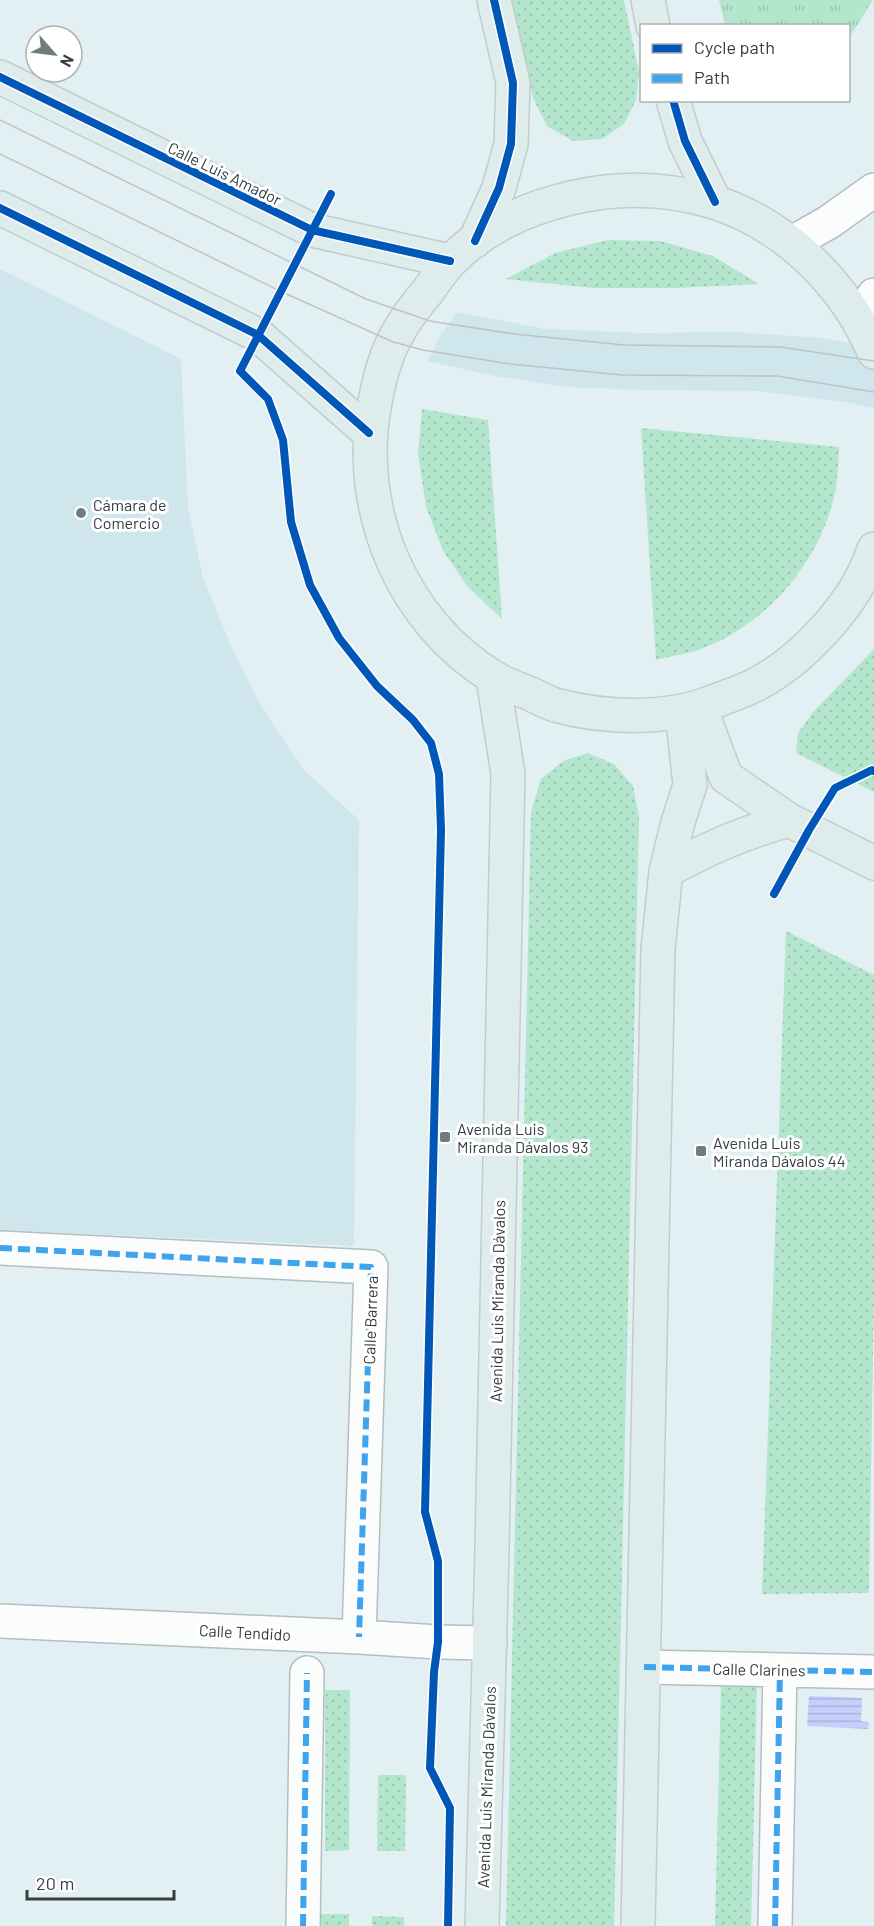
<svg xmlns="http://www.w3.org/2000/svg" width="874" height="1926" font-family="Barlow,sans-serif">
<defs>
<pattern id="grass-tufts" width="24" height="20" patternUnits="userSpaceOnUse" patternTransform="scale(1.5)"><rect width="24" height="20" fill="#b3e6cc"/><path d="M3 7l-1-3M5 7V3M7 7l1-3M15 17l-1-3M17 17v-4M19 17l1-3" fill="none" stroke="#9bc6b0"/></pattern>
<pattern id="park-dots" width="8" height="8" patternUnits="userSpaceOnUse" patternTransform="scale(1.5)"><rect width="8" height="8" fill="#b3e6cc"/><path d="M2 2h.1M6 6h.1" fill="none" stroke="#9bc6b0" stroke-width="1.8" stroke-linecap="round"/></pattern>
<pattern id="water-rules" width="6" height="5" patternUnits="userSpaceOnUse" patternTransform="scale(1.5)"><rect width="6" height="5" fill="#c8cefb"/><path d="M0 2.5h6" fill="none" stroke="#acb2d8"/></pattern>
</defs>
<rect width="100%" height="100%" fill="#e3f0f3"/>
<!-- built -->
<path fill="#d0e6ed" d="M0,269L181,359L188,507L203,578L232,648L260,704L303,769L359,820L354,1246L0,1230Z
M457,312L547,329L641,333L736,332L821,338L874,347V408L846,402L757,391L640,390L566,387L495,376L427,361L440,336Z"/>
<!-- grass -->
<path fill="url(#grass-tufts)" d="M719,0H873L849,38L848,26L725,25Z"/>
<!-- park -->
<path fill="url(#park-dots)" d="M512,0H624L639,72L636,100L624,124L602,139L573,141L547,126L533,98Z
M608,240L660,241L713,256L759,284L675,288H594L506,279L555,253Z
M422,409L488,420L502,619L468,587L443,551L426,507L418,453Z
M641,428L839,447C838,460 838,474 836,488C822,560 769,623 701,649C687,654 671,656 656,660Z
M874,649V792L796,753L798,733L814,711Z
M588,753L614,764L633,786L639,816L614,1926H506L531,812L541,779L563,761Z
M786,931L874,975V1291L869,1593L762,1594Z
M721,1684L757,1685L751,1926H715Z
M325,1690H350L349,1850L325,1851Z
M378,1775H406L405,1851H377Z
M317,1914H349V1926H317Z
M372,1916L404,1917V1926H372Z"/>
<!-- water -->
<path fill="url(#water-rules)" d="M809,1696L862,1698L861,1721L869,1722L868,1729L807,1726Z"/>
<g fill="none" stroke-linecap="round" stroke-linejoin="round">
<defs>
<path id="minor" d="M792,243L829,222L874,190
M859,320L874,295
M0,1248L371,1267L359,1637
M0,1621L359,1637L438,1642L490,1643
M644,1667L874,1672
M303,1926L307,1673
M775,1926L780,1670"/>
<path id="major" d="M648,0L653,26
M0,77L312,230L450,261
M673,100L685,141L715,202
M0,208L258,335L369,433
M475,241L499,188L511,144L513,83L494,0
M874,352C845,284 786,225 714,202C668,188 618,187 571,198C527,208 481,229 450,262C442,270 435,281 428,291C415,306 404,321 395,338C384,359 378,384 374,408C356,511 402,621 493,677C505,685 520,689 533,695C541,699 550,704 559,706C605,718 666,720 710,703C723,698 738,693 751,687C801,663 857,603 874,549
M700,707L726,777L789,820L874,863
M666,871C709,848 742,833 789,820
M482,1926L492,1549L508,774L493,678
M638,1926L658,949L666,871L678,822L690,785L682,711"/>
</defs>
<!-- minor casing -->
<use href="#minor" stroke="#b4bec0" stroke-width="36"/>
<!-- major casing -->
<use href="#major" stroke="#c4cbcd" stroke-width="36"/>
<!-- minor -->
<use href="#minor" stroke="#fbfdfd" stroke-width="33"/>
<!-- major -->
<use href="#major" stroke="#deeceb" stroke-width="33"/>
<!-- tram -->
<path stroke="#c0c3c4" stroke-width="1.5" d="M0,120L366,299L430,321L514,334L624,345L780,347L874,361
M0,154L280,291L393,342L423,350L510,364L622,375L777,376L874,392"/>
<!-- quiet -->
<path stroke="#3ea4ec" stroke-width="6" stroke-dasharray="12 6" stroke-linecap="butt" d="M0,1248L371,1267L359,1637
M644,1667L874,1672
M303,1926L307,1673
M775,1926L780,1670"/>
<defs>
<path id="cycleway" d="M0,77L312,230L450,261
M673,100L685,141L715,202
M331,194L240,371L268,399L283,440L291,522L310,585L339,638L377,686L413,720L431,743L439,774L441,830L425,1512L438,1561V1642L434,1672L430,1768L450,1808L448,1926
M0,208L258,335L369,433
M475,241L499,188L511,144L513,83L494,0
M774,894L809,830L835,788L872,770L874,771"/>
</defs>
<!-- cycleway casing -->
<use href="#cycleway" stroke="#fff" stroke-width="11"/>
<!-- cycleway -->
<use href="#cycleway" stroke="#0057b8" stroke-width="8"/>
</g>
<!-- markers -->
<g fill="#717c7f" stroke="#fff" stroke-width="2">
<circle cx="81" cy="513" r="6"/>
<rect x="439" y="1131" width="12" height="12" rx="3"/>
<rect x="695" y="1145" width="12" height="12" rx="3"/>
</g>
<g text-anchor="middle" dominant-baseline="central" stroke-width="6" stroke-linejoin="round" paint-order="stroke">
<!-- street labels -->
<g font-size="16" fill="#343d40" stroke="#fff">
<text transform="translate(225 173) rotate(26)">Calle Luis Amador</text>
<text transform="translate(497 1301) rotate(-89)">Avenida Luis Miranda Dávalos</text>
<text transform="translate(370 1320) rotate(-88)">Calle Barrera</text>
<text transform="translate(245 1632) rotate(3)">Calle Tendido</text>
<text transform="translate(759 1669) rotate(1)">Calle Clarines</text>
<text transform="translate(486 1787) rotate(-88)">Avenida Luis Miranda Dávalos</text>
</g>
<!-- poi labels -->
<g font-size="16" fill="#343d40" stroke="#fff" text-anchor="start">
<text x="93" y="504">Cámara de<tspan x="93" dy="18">Comercio</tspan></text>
<text x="457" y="1128">Avenida Luis<tspan x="457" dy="18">Miranda Dávalos 93</tspan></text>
<text x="713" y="1142">Avenida Luis<tspan x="713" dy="18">Miranda Dávalos 44</tspan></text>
</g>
</g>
<!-- legend -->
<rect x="640" y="24" width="210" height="78" fill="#ffffff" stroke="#aeb1b3" stroke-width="1.5"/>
<rect x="652" y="44" width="30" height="9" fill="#0057b8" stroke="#aeb1b3" stroke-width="1.5"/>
<text x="694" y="54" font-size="18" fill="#343d40">Cycle path</text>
<rect x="652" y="74" width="30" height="9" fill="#3ea4ec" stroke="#aeb1b3" stroke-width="1.5"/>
<text x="694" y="84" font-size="18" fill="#343d40">Path</text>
<!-- north arrow -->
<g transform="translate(54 54) rotate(118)"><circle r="28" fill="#ffffff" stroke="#aeb1b3" stroke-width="1.5"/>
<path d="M0-4.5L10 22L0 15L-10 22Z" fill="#717c7f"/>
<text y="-9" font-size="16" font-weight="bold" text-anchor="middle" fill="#343d40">N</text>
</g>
<!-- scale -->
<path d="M27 1890v9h147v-9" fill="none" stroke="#343d40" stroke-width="3"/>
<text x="36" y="1890" font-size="18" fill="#343d40" stroke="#ffffff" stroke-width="4.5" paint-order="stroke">20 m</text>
</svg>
